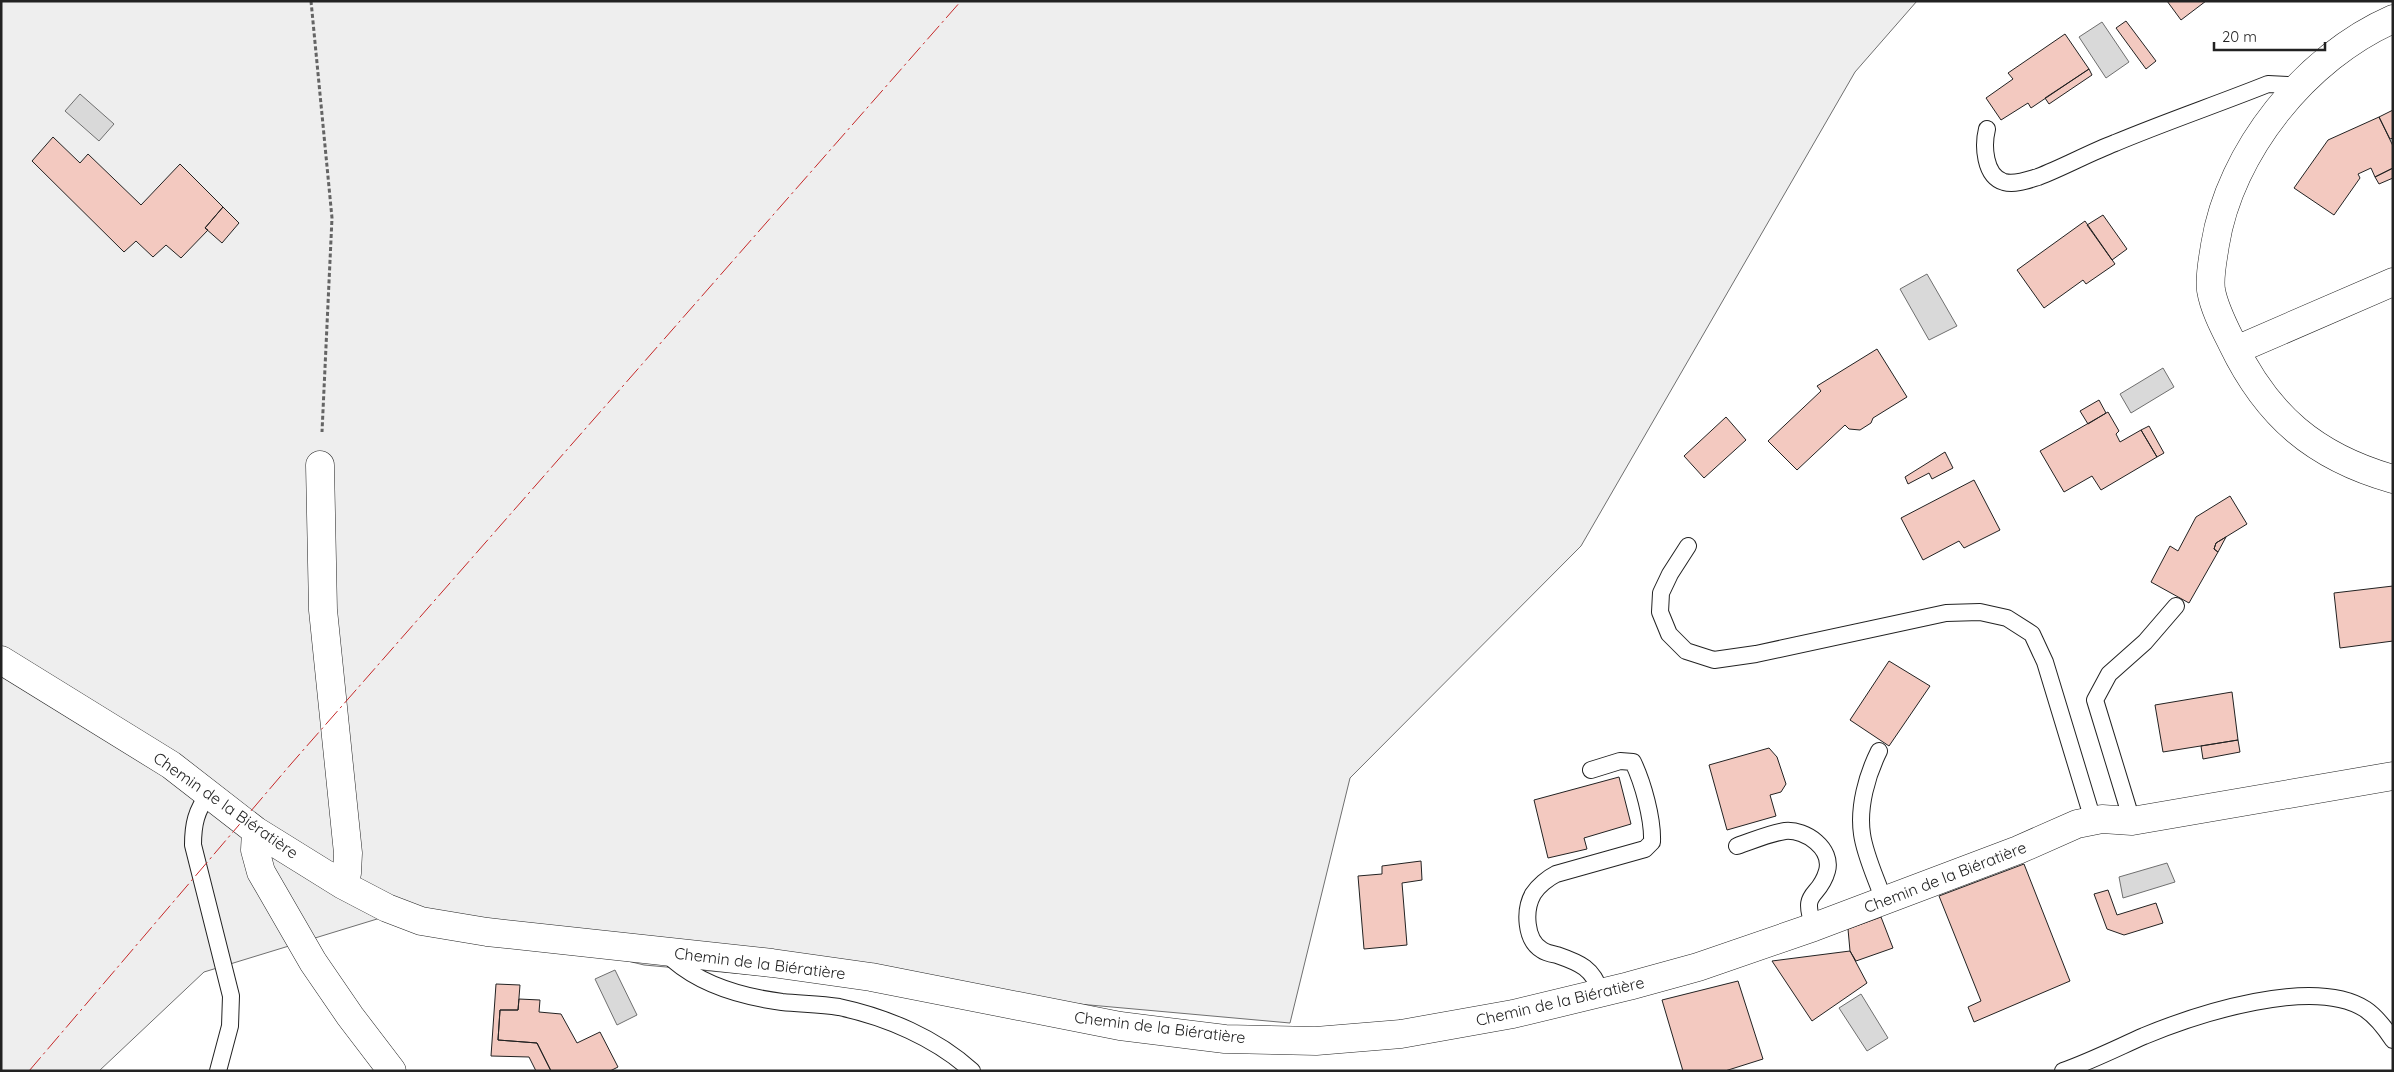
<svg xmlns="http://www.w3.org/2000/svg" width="2394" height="1072" font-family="Quicksand,sans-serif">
<rect width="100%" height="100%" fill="#fff"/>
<!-- green -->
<path fill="#eee" stroke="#6f6f6f" d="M1,1H1917L1855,72L1581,546L1350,778L1290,1023L644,965L413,908L204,972L99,1071H1Z"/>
<!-- water -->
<path fill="#d9d9d9" stroke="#6f6f6f" d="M2102,22L2129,62L2106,78L2079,37Z
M80,94L114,124L99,141L65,111Z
M1927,274L1957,326L1929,340L1900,289Z
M2163,368L2174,387L2131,413L2120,394Z
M2167,863L2175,882L2123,898L2119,877Z
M615,970L637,1015L617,1025L595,979Z
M1861,994L1888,1038L1867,1051L1839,1008Z"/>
<!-- building -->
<path fill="#f3c9c0" stroke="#222" d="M2167,1H2206L2181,20Z
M2126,21L2156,61L2146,69L2116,28Z
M2065,34L2089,69L2031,108L2028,103L2001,120L1986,98L2013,79L2008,73Z
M2089,69L2092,75L2049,104L2045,98Z
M2393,110V138L2390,139L2379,117Z
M2379,117L2393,146V168L2375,177L2371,168L2358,174L2360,178L2334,215L2294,188L2328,140Z
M53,137L80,163L88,154L141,205L180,164L223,207L205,228L208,230L181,258L166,245L153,257L136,241L124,252L32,161Z
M2393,168V178L2379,184L2375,177Z
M223,207L239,223L222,243L205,228Z
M2103,215L2127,249L2112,260L2087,225Z
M2085,221L2115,264L2086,284L2083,280L2044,308L2017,270Z
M1877,349L1907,397L1873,418L1871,423L1860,430L1849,429L1845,425L1797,470L1768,441L1821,391L1817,386Z
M2099,400L2106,413L2088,424L2080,411Z
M2108,412L2119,431L2116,434L2120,442L2141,430L2157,457L2101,490L2092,476L2064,492L2040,451Z
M1726,417L1746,440L1704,478L1684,456Z
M2149,426L2164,453L2157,457L2141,430Z
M1945,452L1953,468L1932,479L1929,473L1908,484L1905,477Z
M1974,480L2000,530L1964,548L1959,541L1923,560L1901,518Z
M2230,496L2247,524L2216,543L2214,549L2218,552L2189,603L2151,582L2170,546L2178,551L2196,517Z
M2226,537L2218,552L2214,549L2216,543Z
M2393,586V641L2340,648L2334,593Z
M1889,661L1930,686L1889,746L1850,720Z
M2232,692L2238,740L2163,752L2155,705Z
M2238,740L2240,752L2203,759L2201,746Z
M1769,748L1777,757L1786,784L1781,792L1770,795L1776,816L1727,830L1709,765Z
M1619,777L1631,824L1584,838L1587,849L1548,858L1534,800Z
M1421,861L1422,880L1402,883L1407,945L1364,949L1358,876L1382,874V866Z
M2024,864L2070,981L1974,1022L1968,1007L1981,1001L1939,896Z
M2108,890L2117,915L2156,903L2163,923L2124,935L2107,929L2094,894Z
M1881,917L1893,948L1856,961L1850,951L1848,929Z
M1850,951L1867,983L1812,1021L1772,961Z
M1738,981L1763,1059L1725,1071H1683L1662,1000Z
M496,984L520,985L518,1010H500L498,1040L537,1043L551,1071H536L529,1057L491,1056Z
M519,999L540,1000L539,1012L561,1014L577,1043L600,1032L618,1067L610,1071H551L537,1043L498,1040L500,1010H518Z"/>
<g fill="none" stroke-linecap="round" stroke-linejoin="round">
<defs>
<path id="service" d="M1987,129C1983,145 1984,176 2004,182C2015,185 2028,180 2038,177C2064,167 2089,153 2115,143C2165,122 2218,104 2268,84L2288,85L2295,91
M1688,546L1670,574L1661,593L1660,612L1669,634L1686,651L1714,660L1756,654L1946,613L1980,612L2007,618L2032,634L2045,662L2093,820
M1879,751C1867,775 1858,807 1862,834C1865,856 1877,880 1884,901
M1591,770L1620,761L1633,762C1643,783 1653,819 1652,842L1645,849L1556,874C1548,878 1538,886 1533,894C1524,910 1525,940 1542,950C1546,953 1552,954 1557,955C1580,963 1593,968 1601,993
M209,794C196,810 193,825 193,845L231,996L230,1026L218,1071
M2132,821L2095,700L2109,674L2145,642L2176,606
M1737,846C1752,841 1770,833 1785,831C1806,829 1833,849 1827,871C1819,900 1800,889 1814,927
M674,952L673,960C702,985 744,997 782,1002C801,1004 820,1004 839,1007C886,1017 936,1038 972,1071
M2063,1071C2091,1061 2117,1048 2144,1036C2197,1014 2313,976 2365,1009C2377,1017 2385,1028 2393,1040"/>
<path id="minor" d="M2393,19C2306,57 2230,151 2215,245C2213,259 2209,276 2211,290C2214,308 2224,327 2232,343C2267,416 2315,457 2393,479
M2236,350L2393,282
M320,465L323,610L348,853L347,873L343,885
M1,660L171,765L256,831L343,885L387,908L421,921L487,932L772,963L871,977L1120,1026L1225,1039L1316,1041L1401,1034L1513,1014L1629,986L1698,967L1814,927L2018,850L2077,824L2102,819L2132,821L2393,776
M256,831L255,850L261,872L313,962L350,1016L392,1071"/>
</defs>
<!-- service casing -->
<use href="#service" stroke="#222" stroke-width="18"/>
<!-- minor casing -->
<use href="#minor" stroke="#222" stroke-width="29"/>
<!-- path -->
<path stroke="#646464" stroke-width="3" stroke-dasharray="4 2.5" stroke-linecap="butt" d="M311,1L332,218L322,432"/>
<!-- service -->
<use href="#service" stroke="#fff" stroke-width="16"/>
<!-- minor -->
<use href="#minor" stroke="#fff" stroke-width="28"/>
<!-- power -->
<path stroke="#c62828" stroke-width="1" stroke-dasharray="18 4 2.5 4" stroke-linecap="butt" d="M29,1071L291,764L961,1"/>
</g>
<g text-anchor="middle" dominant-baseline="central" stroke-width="4" stroke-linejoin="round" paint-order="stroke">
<!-- street labels -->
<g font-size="16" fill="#222" stroke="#fff">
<text transform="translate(226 805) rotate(35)">Chemin de la Biératière</text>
<text transform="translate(1945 877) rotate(-21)">Chemin de la Biératière</text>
<text transform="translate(760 963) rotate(7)">Chemin de la Biératière</text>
<text transform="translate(1560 1001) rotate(-13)">Chemin de la Biératière</text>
<text transform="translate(1160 1027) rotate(7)">Chemin de la Biératière</text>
</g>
</g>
<!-- border -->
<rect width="2394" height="1072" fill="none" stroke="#222222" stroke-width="5"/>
<!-- scale -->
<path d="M2214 42v8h111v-8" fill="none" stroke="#222222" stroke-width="2.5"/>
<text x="2222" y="42" font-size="15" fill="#222222" stroke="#ffffff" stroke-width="4" paint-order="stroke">20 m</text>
</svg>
